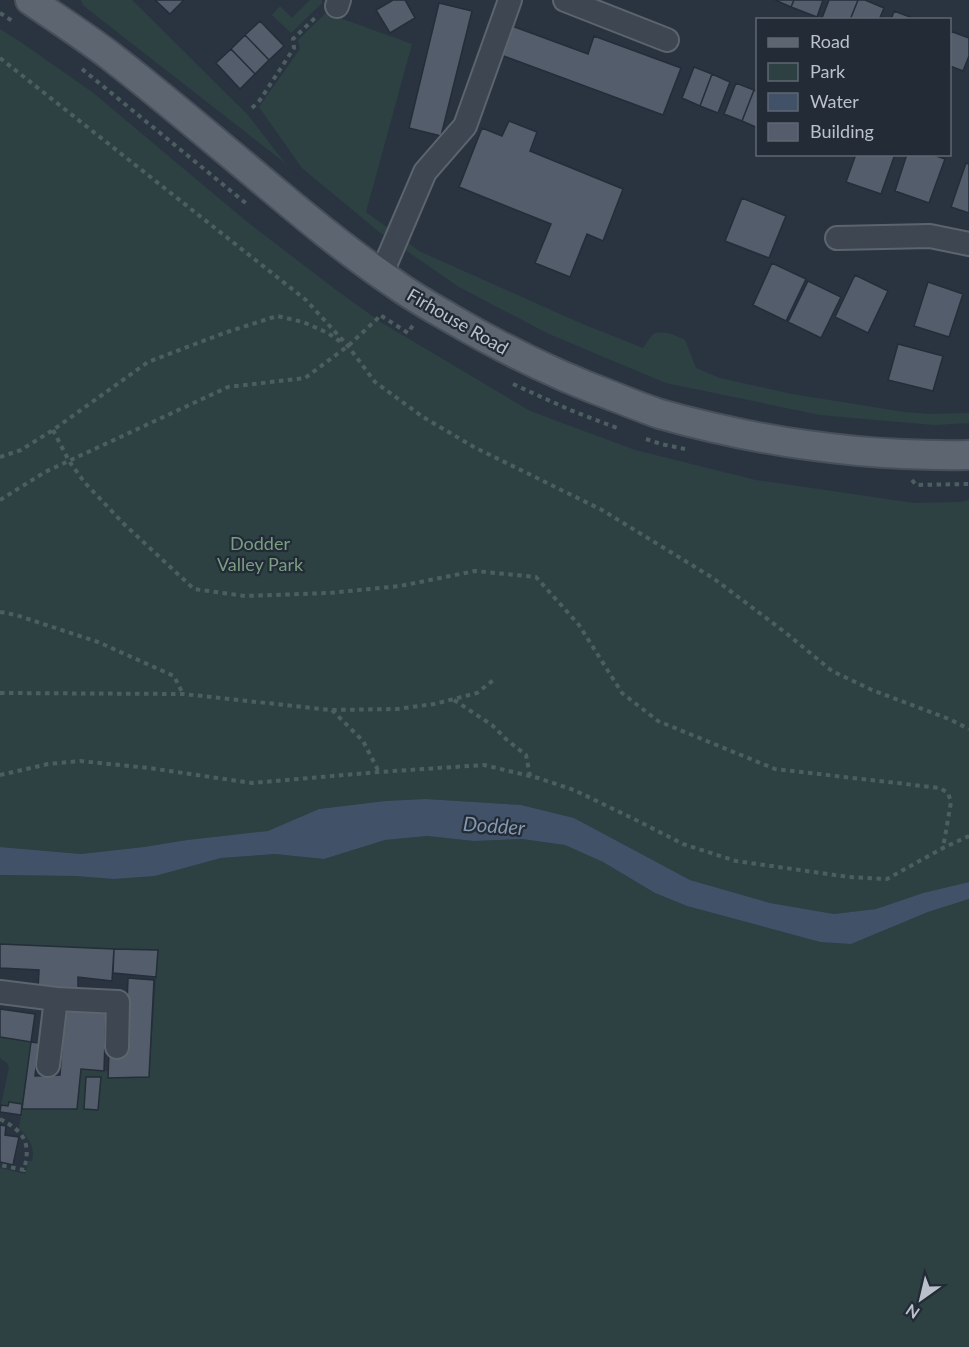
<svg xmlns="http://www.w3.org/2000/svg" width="969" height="1347" font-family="Lato,sans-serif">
<rect width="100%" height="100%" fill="#2a3441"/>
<!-- green -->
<path fill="#2d4143" d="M81,0H132L247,114L285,163L89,10L83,5Z
M310,0H322V3L291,33L272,15L280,6L292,18Z
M326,13L412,44L366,212L419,251L580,323L643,348L653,334C665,330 674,335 685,340L696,368L720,378L792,394L904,412L930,414L969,413V423L934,425L820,415L666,383L549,334L459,287L378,231L302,168L259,107L300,49L298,40Z
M0,29L22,43L92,92L246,221L336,290L382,323L530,411L635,450L756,480L914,503L960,502L969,500V882L923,893L876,909L834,914L770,903L690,880L574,818L521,805L426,799L385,801L319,809L269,831L187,840L144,847L81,854L0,847Z
M427,836L474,841L522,839L565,845L603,862L655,893L687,906L820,942L851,944L928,912L969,899V1347H0V1168L25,1174L29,1161H32C36,1147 28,1138 19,1128L22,1109H77L81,1069L108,1071V1078L149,1077L158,950L0,945V875L75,876L114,879L155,876L221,858L275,854L324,859L385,840Z
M0,1037L31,1042L22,1104L9,1102L8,1106L1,1105L9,1068L7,1063L0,1058Z"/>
<!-- water -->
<path fill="#415268" d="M426,799L521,805L574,818L690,880L770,903L834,914L876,909L923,893L969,882V899L928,912L851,944L820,942L687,906L655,893L603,862L565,845L522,839L474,841L427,836L385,840L324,859L275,854L221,858L155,876L114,879L75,876L0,875V847L81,854L144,847L187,840L268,831L319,809L385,801Z"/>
<!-- building -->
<path fill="#535d6b" stroke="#242d38" stroke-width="1.5" d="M155,0H184L170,14Z
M393,0H405L415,18L390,33L376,10Z
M775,0H794L791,7Z
M794,0H823L817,17L791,7Z
M829,0H858L850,20H825L822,18Z
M858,0H865L884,8L879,20H850Z
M439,3L472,11L441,136L409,128Z
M894,11L918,20H891Z
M260,21L284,46L269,60L245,35Z
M512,26L588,54L594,36L681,68L663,115L501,55Z
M950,31L969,38V56L963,71L950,66Z
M245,35L269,60L255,74L231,49Z
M231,49L255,74L240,89L216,63Z
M694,67L712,74L700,106L682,98Z
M712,74L730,82L718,113L700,106Z
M736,83L754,90L742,121L724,114Z
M754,90L758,92V128L742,121Z
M509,121L537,132L530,151L623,189L603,241L587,234L570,277L535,263L551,224L459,187L482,128L502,136Z
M856,154H895L881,194L846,182Z
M907,154H931L945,159L929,203L895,191Z
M966,163L969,164V213L951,207Z
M742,198L786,216L769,258L725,241Z
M772,263L806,279L786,321L753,305Z
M855,275L888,291L868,333L835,317Z
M808,281L841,297L821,338L788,322Z
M928,282L963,294L949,337L914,326Z
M898,344L943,356L933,391L888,380Z
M0,944L114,949L112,981L78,977V992L38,990L39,970L0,968Z
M114,949L158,950L156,977L113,973Z
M128,978L154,980L149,1077L108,1078L109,1051L125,1052Z
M65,1008L106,1012L104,1071L81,1069L77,1109H22L31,1042L39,1043L35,1076L60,1075Z
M0,1009L35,1014L31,1042L0,1037Z
M86,1077H101L98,1110L84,1109Z
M9,1102L22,1104L21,1115L0,1112L1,1105L8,1106Z
M0,1125L6,1126L5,1135L19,1137L13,1165L0,1162Z"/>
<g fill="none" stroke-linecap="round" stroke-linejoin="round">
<defs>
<path id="minor" d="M565,0L667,40
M337,6L339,0
M837,238L930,236L969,244
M381,275L425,172L465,126L510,0
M0,992L56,999L48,1065
M56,999L118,1002L117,1047"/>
<path id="major" d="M30,0C56,18 84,36 109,55C148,85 185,116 222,147C279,194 334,243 395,284C413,297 431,307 450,318C503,349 557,376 615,397C630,403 645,409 660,414C759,442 866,457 969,455"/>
</defs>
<!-- minor casing -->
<use href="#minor" stroke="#5c646e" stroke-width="26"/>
<!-- major casing -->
<use href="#major" stroke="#474f5a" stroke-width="32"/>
<!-- path -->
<path stroke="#4c5e60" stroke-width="4" stroke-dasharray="4.5 4.5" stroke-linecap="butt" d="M0,13L14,22
M0,58L306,300L348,346L375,382L423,417L474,447L602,510L713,578L786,633L832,671L872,690L949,719L969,729
M82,69L248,205
M252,108L260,100L294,48L293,39L318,15
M513,384L570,410L617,428
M53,430L69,461L85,483L124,524L194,589L245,596L329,593L400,586L475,571L536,577L579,625L622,693L658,721L775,769L940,788L948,793L951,802L943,848
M646,439L661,444L685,449
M0,457L21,450L53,430L148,362L224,333L277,316L303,322L328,333L342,343
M912,480L916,485L969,484
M0,500L45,472L228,387L305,378L348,346L377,319L380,315L408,333L413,325
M0,612L16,615L98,642L174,676L183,694
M0,693L183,694L331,710L397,709L434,704L477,693L496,678
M454,700L492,725L507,740L526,755L530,776
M332,710L363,741L379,772
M0,775L48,764L80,761L149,768L252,783L379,772L484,765L538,778L574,790L638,821L683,844L736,861L849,877L887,879L943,848L969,836
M0,1119C25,1132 31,1143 24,1170L0,1165"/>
<!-- minor -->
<use href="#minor" stroke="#3e4651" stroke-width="22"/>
<!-- major -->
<use href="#major" stroke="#5c6570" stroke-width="28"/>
</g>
<g text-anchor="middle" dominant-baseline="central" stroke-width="4.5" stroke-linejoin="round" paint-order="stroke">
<!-- street labels -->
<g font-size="18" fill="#bbc1cb" stroke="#222b36">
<text transform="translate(458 321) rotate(30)">Firhouse Road</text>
</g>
<!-- park labels -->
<g font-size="18" fill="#7b9e83" stroke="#222b36">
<text x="260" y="543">Dodder<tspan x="260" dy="21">Valley Park</tspan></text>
</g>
<!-- water labels -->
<g font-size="20" font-style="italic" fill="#8598af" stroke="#222b36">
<text transform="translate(494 825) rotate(4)">Dodder</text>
</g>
</g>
<!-- legend -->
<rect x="756" y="18" width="195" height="138" fill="#222b36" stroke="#5f6772" stroke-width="1.5"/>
<rect x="768" y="38" width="30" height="9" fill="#5c6570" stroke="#5f6772" stroke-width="1.5"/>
<text x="810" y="48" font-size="18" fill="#bbc1cb">Road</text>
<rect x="768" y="63" width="30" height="18" fill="#2d4143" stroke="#5f6772" stroke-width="1.5"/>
<text x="810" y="78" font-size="18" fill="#bbc1cb">Park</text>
<rect x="768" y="93" width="30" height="18" fill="#415268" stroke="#5f6772" stroke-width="1.5"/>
<text x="810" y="108" font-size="18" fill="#bbc1cb">Water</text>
<rect x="768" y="123" width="30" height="18" fill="#535d6b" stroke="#5f6772" stroke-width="1.5"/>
<text x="810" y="138" font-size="18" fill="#bbc1cb">Building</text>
<!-- north arrow -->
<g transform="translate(921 1299) rotate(214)" stroke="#222b36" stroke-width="4.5" paint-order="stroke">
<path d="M0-4.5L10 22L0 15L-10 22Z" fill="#bbc1cb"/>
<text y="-9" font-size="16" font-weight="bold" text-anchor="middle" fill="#bbc1cb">N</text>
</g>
</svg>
